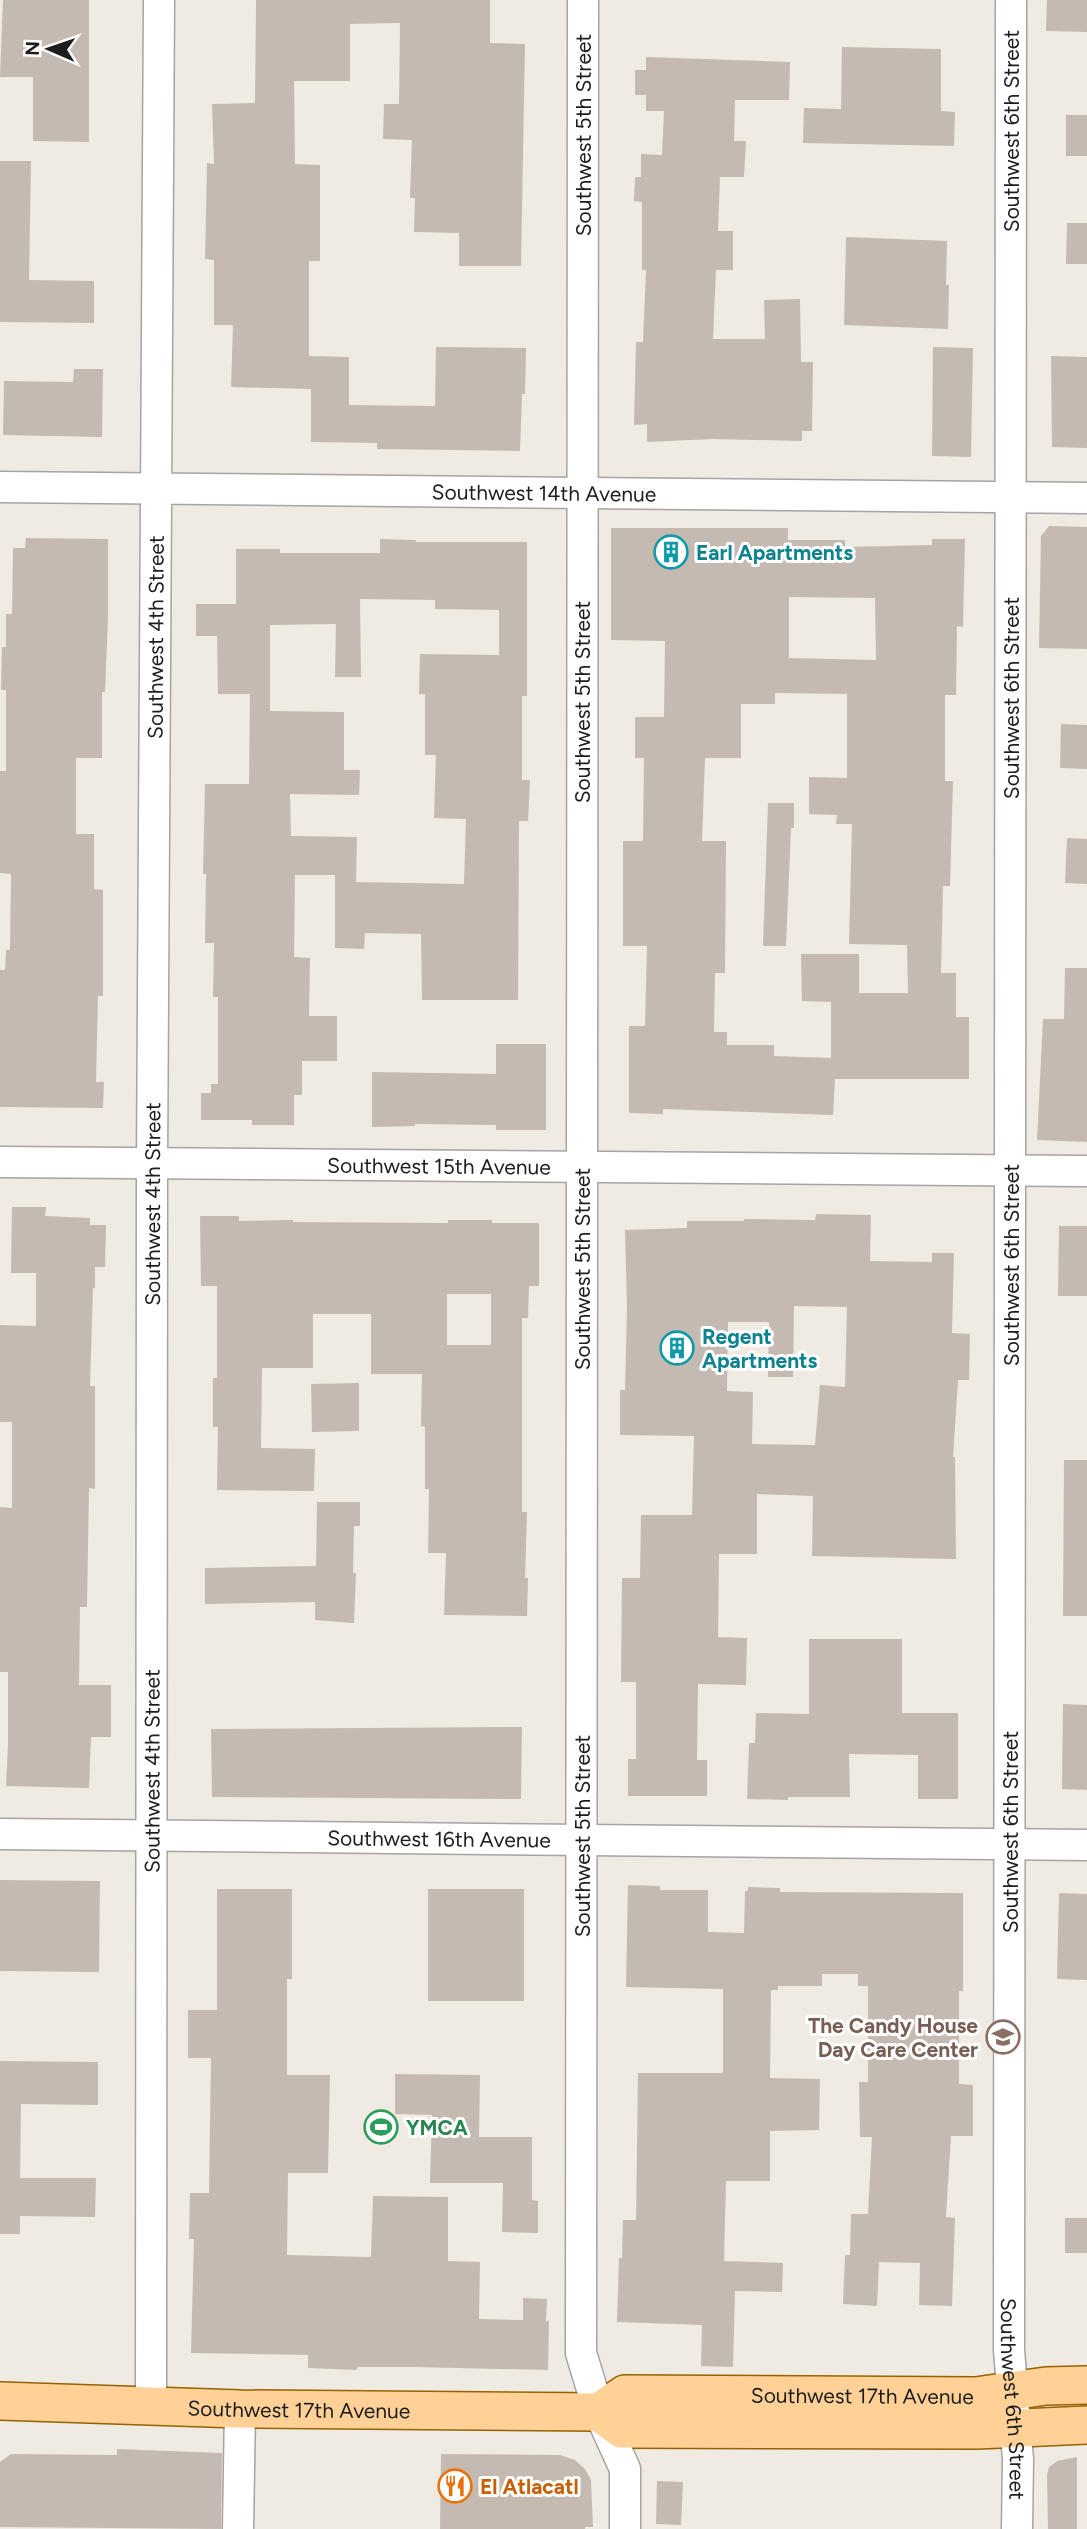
<svg xmlns="http://www.w3.org/2000/svg" width="1087" height="2529" font-family="Figtree,sans-serif">
<rect width="100%" height="100%" fill="#efebe2"/>
<!-- building -->
<path fill="#c4bab2" fill-rule="evenodd" d="M3,0H89V142L33,141V77H0Z
M256,0H490V43L525,44L521,266H459V233L414,232L415,198H410L412,140L383,139L384,104H399L400,23L350,24V81H294L295,164L320,165V261H309V356L349,357V405L435,406L436,347L526,348L525,394H522L520,451L377,449V443L311,442V389L231,387L233,325H214V260L205,259L207,163L214,164L212,104L255,103Z
M1047,0H1087V32L1046,31Z
M842,47L941,49V111L955,112L954,146L803,143L804,108L841,109Z
M646,57L790,62L789,100H735L734,141H746L744,177H720L718,231H733V270H716L713,339H765L764,300L800,299L801,362H813L812,431H802V441L713,439L647,442V424L634,425L636,342H643L646,270H642V202L634,201L635,177H641V154L662,155L664,111H646V95H635V70H646Z
M1066,115H1087V156H1066Z
M0,161H31L29,280L94,281V323L0,322Z
M1067,223H1087V264H1066Z
M846,237L947,241L946,285H949L948,329L844,325Z
M933,347L973,348L971,457L932,456Z
M1051,356L1087,357V448L1052,447Z
M74,369H103L102,437L3,435L4,381L73,382Z
M1049,526L1087,527V649L1039,648L1041,536Z
M611,528H788V540H845V547L932,545V539H965L963,627L957,626L956,695H945V781H953L950,886H943L941,973H956V1017H969V1079H835L833,1115L663,1109V1114L629,1113V1026H645L647,946H623V841H643L644,758H635V717H664L665,641L611,640ZM789,597L875,598L876,660L789,658ZM775,693L847,694V778L809,777V814L837,815L836,824H852L849,944L907,945L908,993H859V954H801L802,1001L831,1002V1058L774,1056V1045H727V1032H714L715,973H725L726,841H702L705,758H741V704H775Z
M26,538L108,539V619L105,692H102V758H76V834H94V889L103,890V996H98L96,1082H104L103,1108L0,1107V970H5L6,950H10L11,874L0,873V771H6V690H1L2,647H6V614H12L13,548H25Z
M380,539L416,540V542H527V696H522V780H530L528,821H519L518,1000H422L421,934L365,933L364,949L335,948V875H295L294,957L310,958L309,1016H337V1061H302V1095H294V1125H252V1120H201V1093H211V1084H218V997H213L214,943H205L206,874H203L205,784H249L250,694H218L217,636H196V604H236V549H280V553H380ZM360,599L435,600V609L499,610V655L420,654L419,694H425V755H436L434,818L466,819L464,884L356,882L357,837L291,836L290,794L359,795L360,770H344V712L270,711V625L336,624L335,677H361Z
M1061,724L1087,725V769L1060,768Z
M768,803H794V828H791L786,946H763Z
M1067,838L1087,839V884L1065,883Z
M1065,968H1087V1142L1037,1140L1043,1019H1064Z
M496,1044H546V1130H496V1125L415,1124V1126L372,1127V1072L496,1074Z
M12,1207H46L45,1216L90,1218V1225H106L105,1267H95V1288H93L90,1386H95V1489L89,1488L87,1607H80L79,1685H111V1737H91L89,1788L6,1786L8,1745V1672H0V1507L12,1508V1422H0V1325L36,1326V1273H11Z
M816,1214L871,1215L870,1261L932,1262V1253H954L952,1333L970,1334L969,1380H958L953,1457H955L956,1559L812,1556L813,1496L757,1494V1554H719L718,1637L747,1638L746,1685L698,1684L697,1760H707V1796H628V1759H636V1682H621L622,1578H640L641,1515H692L694,1436L620,1435V1390H625L627,1308L625,1230L687,1228V1221H744V1219L815,1220ZM794,1306L847,1307L845,1387L820,1385L815,1445L752,1444L753,1392L727,1391L728,1322H769L768,1377H793Z
M200,1216H239V1221L293,1220V1222L448,1223V1220H492V1223H539V1286H529L528,1318H522V1512H527L525,1578H528L527,1616L444,1615L446,1553H428L429,1489H425V1427L421,1426L422,1374H371V1314H313V1368H262L261,1448L315,1449L314,1491L217,1490L218,1427H213V1378H217V1286H201ZM447,1294H491V1345H447Z
M1059,1226H1087V1296H1058Z
M359,1383V1431L312,1432L311,1384Z
M1064,1460H1087V1616H1063Z
M317,1502H360V1526H354L353,1573H356L354,1623L315,1620V1602L205,1604V1568L316,1566Z
M809,1639H902V1713H958V1799H918V1755L849,1754L850,1797H788V1800L747,1799L749,1743H755L756,1713L809,1714Z
M1063,1704L1087,1705V1790L1062,1789Z
M522,1727L521,1799L212,1797L211,1729Z
M0,1880L100,1881L99,1972L0,1971Z
M628,1885L660,1886V1890H708V1932L744,1933L745,1891H748V1887L780,1888V1892L963,1893V1991H959V2084L973,2085V2136H951L946,2217L955,2218L952,2306L919,2305L920,2263L879,2262L877,2306L843,2304L845,2255H850L851,2214H868L872,2137H860L859,2082H868V1986H858V1974H822V1986H778V1990H771L770,2078L820,2079L819,2130L770,2131V2181H726L724,2261L783,2263L782,2292L735,2291L733,2367L701,2366L702,2325L617,2322L619,2258H622L623,2220H636L638,2073H723V1989L626,1987Z
M217,1889H292V1979H287V2075H330L328,2173H288L287,2255L371,2257L373,2196L448,2197V2261L480,2262L479,2319L523,2320V2298L547,2299L546,2321H549L548,2370L414,2367H357V2370L308,2368V2355L191,2353L194,2239H189L190,2193H209L211,2058H188V2010H217Z
M428,1889H524V2001H428Z
M1059,1893L1087,1894V1980L1057,1979Z
M0,2061L98,2062V2105L21,2104L20,2178H96L95,2217L20,2216V2234H0Z
M395,2074L480,2075L479,2137H532V2200L538,2201V2233L502,2232L503,2183H430L432,2115L395,2114Z
M1065,2218H1087V2253H1065Z
M117,2449L222,2453L221,2529L0,2527V2462L11,2454L117,2455Z
M441,2454L560,2455L575,2460L585,2469L591,2480L593,2527H585V2529H440Z
M1077,2457V2529H1048L1047,2475L1049,2467L1057,2461Z
M657,2481L683,2482L681,2525L656,2524Z"/>
<g fill="none" stroke-linecap="round" stroke-linejoin="round">
<defs>
<g id="minor">
<path d="M583,0L581,2353L599,2412L625,2469V2529"/>
<path id="s1" d="M1011,0L1009,2350L1018,2459L1017,2529"/>
<path id="s2" d="M0,487L1087,498"/>
<path id="s3" d="M0,1162L1087,1171"/>
<path id="s4" d="M0,1834L1087,1845"/>
<path id="s5" d="M151,2406L152,1164L159,0"/>
<path d="M238,2529L240,2409"/>
</g>
<g id="major">
<path id="s6" d="M0,2401L240,2409L599,2412L625,2394L976,2396L1046,2386L1087,2385"/>
<path d="M599,2412L622,2429L976,2430L1087,2425"/>
</g>
</defs>
<!-- minor casing -->
<use href="#minor" stroke="#a4a4a4" stroke-width="33"/>
<!-- major casing -->
<use href="#major" stroke="#966200" stroke-width="40"/>
<!-- minor -->
<use href="#minor" stroke="#fff" stroke-width="30"/>
<!-- major -->
<use href="#major" stroke="#ffd197" stroke-width="37"/>
</g>
<!-- icons -->
<defs>
<symbol id="building-ring" viewBox="-11 -11 22 22"><circle r="9.5" fill="#fff" stroke="#0f9aa8" stroke-width="1.5"/><path d="M-4-6H4V6H1V3H-1V6H-4ZM-2.5-4.3h1.7v1.8h-1.7ZM.8-4.3h1.7v1.8H.8ZM-2.5-1h1.7V.8h-1.7ZM.8-1h1.7V.8H.8Z" fill="#0f9aa8"/></symbol>
<symbol id="school-ring" viewBox="-11 -11 22 22"><circle r="9.5" fill="#fff" stroke="#8d6e63" stroke-width="1.5"/><path d="M0-5L7-2L0 1L-7-2ZM-4 1L0 2.5L4 1V4Q0 6-4 4Z" fill="#8d6e63"/></symbol>
<symbol id="stadium-ring" viewBox="-11 -11 22 22"><circle r="9.5" fill="#fff" stroke="#2e9e5b" stroke-width="1.5"/><path d="M0-5a6.5 5 0 1 0 0 10a6.5 5 0 1 0 0-10ZM-3.5-1.8h7v3.6h-7Z" fill="#2e9e5b"/></symbol>
<symbol id="restaurant-ring" viewBox="-11 -11 22 22"><circle r="9.5" fill="#fff" stroke="#e8710a" stroke-width="1.5"/><path d="M-5-6h1v4h1v-4h1v4h1v-4h1v5L-1.5 .5V6h-2V.5L-5-1ZM5-6V6H3V1.5H1.5Q1.5-4 5-6Z" fill="#e8710a"/></symbol>
</defs>
<g fill-rule="evenodd">
<use href="#building-ring" x="652" y="533" width="38" height="38"/>
<use href="#building-ring" x="658" y="1329" width="38" height="38"/>
<use href="#school-ring" x="984" y="2018" width="38" height="38"/>
<use href="#stadium-ring" x="362" y="2108" width="38" height="38"/>
<use href="#restaurant-ring" x="436" y="2467" width="38" height="38"/>
</g>
<g text-anchor="middle" dominant-baseline="central" stroke-width="6" stroke-linejoin="round" paint-order="stroke">
<!-- street labels -->
<g font-size="21" fill="#1d1d1d" stroke="#fff">
<text transform="translate(1011 131) rotate(-90)">Southwest 6th Street</text>
<text transform="translate(583 135) rotate(-90)">Southwest 5th Street</text>
<text stroke="none"><textPath href="#s2" startOffset="544">Southwest 14th Avenue</textPath></text>
<text stroke="none"><textPath href="#s5" startOffset="1769">Southwest 4th Street</textPath></text>
<text transform="translate(1011 698) rotate(-90)">Southwest 6th Street</text>
<text transform="translate(582 702) rotate(-90)">Southwest 5th Street</text>
<text stroke="none"><textPath href="#s3" startOffset="439">Southwest 15th Avenue</textPath></text>
<text stroke="none"><textPath href="#s5" startOffset="1202">Southwest 4th Street</textPath></text>
<text transform="translate(1011 1265) rotate(-90)">Southwest 6th Street</text>
<text transform="translate(582 1269) rotate(-90)">Southwest 5th Street</text>
<text stroke="none"><textPath href="#s5" startOffset="635">Southwest 4th Street</textPath></text>
<text transform="translate(1010 1832) rotate(-90)">Southwest 6th Street</text>
<text transform="translate(582 1836) rotate(-90)">Southwest 5th Street</text>
<text stroke="none"><textPath href="#s4" startOffset="439">Southwest 16th Avenue</textPath></text>
<text stroke="none"><textPath href="#s6" startOffset="868">Southwest 17th Avenue</textPath></text>
<text stroke="none"><textPath href="#s1" startOffset="2399">Southwest 6th Street</textPath></text>
<text stroke="none"><textPath href="#s6" startOffset="299">Southwest 17th Avenue</textPath></text>
</g>
<!-- culture labels -->
<g font-size="21" font-weight="bold" fill="#0d838f" stroke="#fff" text-anchor="start">
<text x="696" y="552">Earl Apartments</text>
<text x="702" y="1336">Regent<tspan x="702" dy="24">Apartments</tspan></text>
</g>
<!-- education labels -->
<g font-size="21" font-weight="bold" fill="#785e54" stroke="#fff" text-anchor="end">
<text x="978" y="2025">The Candy House<tspan x="978" dy="24">Day Care Center</tspan></text>
</g>
<!-- leisure labels -->
<g font-size="21" font-weight="bold" fill="#27864d" stroke="#fff" text-anchor="start">
<text x="406" y="2127">YMCA</text>
</g>
<!-- food labels -->
<g font-size="21" font-weight="bold" fill="#c56008" stroke="#fff" text-anchor="start">
<text x="480" y="2486">El Atlacatl</text>
</g>
</g>
<!-- north arrow -->
<g transform="translate(49 49) rotate(272)" stroke="#ffffff" stroke-width="5" paint-order="stroke">
<path d="M0-5L12 26L0 18L-12 26Z" fill="#1d1d1d"/>
<text y="-10" font-size="19" font-weight="bold" text-anchor="middle" fill="#1d1d1d">N</text>
</g>
</svg>
